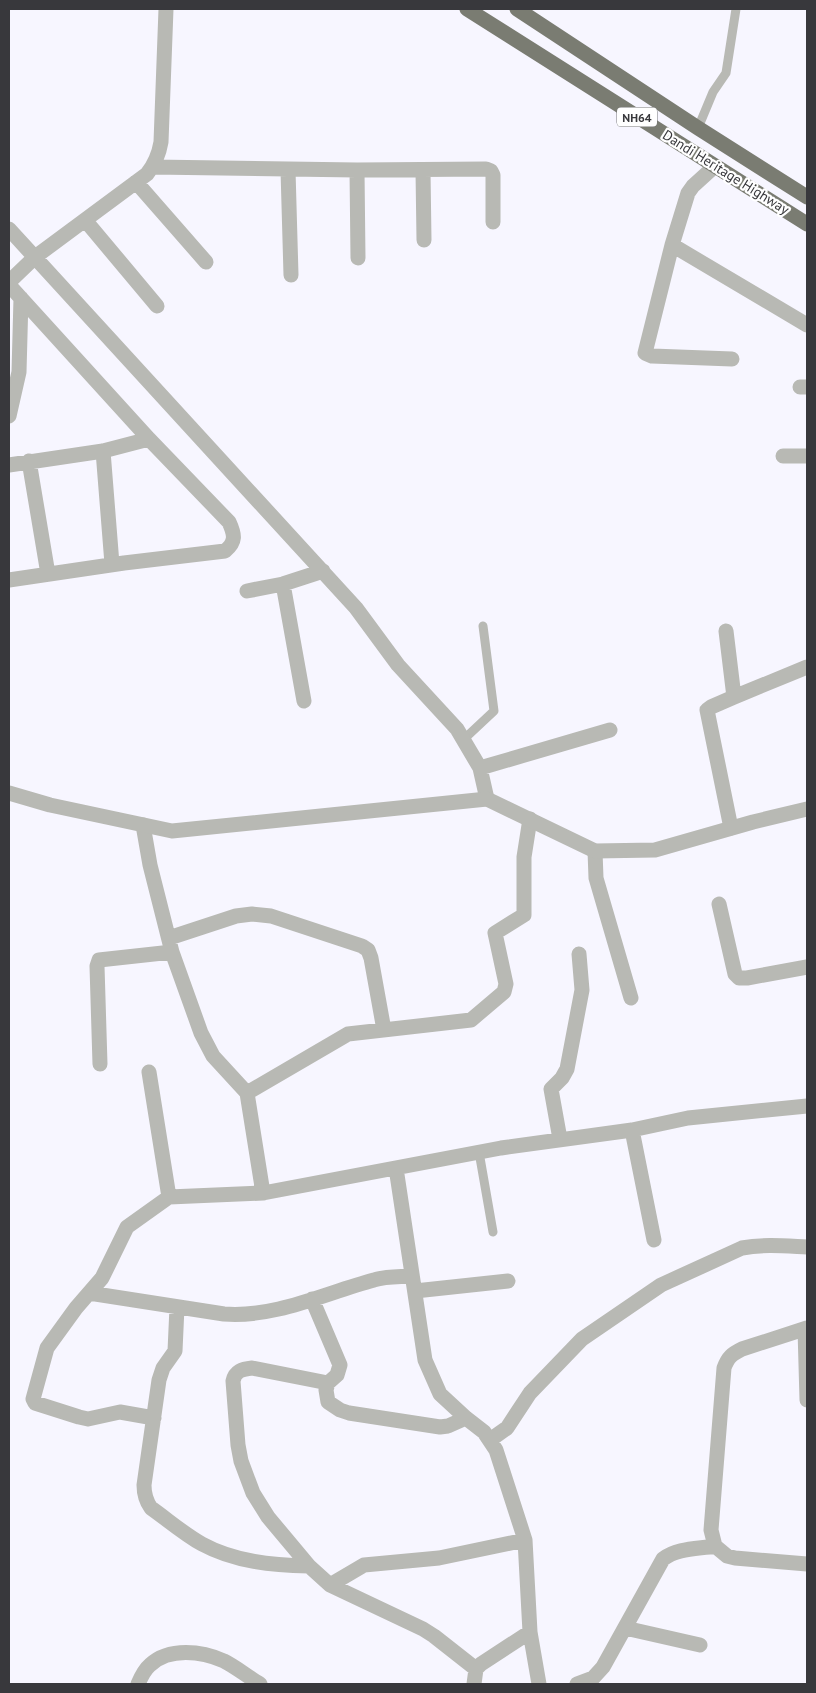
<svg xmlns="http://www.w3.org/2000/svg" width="816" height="1693" font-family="'PT Sans',sans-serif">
<rect width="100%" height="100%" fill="#f7f6ff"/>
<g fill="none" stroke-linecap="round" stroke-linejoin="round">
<!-- service -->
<path stroke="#b8b9b4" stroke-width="9" d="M698,128L713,92L726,73L736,9
M463,740L494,711L483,626
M479,1152L493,1232"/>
<!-- minor -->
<path stroke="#b8b9b4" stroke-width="15" d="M715,166L693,186L688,193L672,245L645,353L652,356L732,359
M153,167L357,170L486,169L491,171L493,175V222
M288,170L291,275
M357,170L358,258
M423,171L424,240
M136,182L206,262
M85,220L157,306
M9,229L356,608L398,665L457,729L480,768L487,799
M672,245L807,325
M9,282L35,257L147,174C155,164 159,154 161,142L166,9
M9,285L149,439L229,522C235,535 236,542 225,551L124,563L9,580
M800,387H807
M9,416L19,372L21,298
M103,451L112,564
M783,456H807
M29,461L48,574
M9,465L103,451L149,439
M283,584L304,701
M247,591L283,584L323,571
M726,631L734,697
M480,768L610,730
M143,825L150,865L172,952L201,1033L213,1056L247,1093L263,1193
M731,828L707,710L711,707L734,697L807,667
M595,851L596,878L631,998
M719,904L735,974L739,978H747L807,967
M169,938L236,916L252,914L271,916L362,946L368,950L371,958L384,1030
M100,1064L97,966L99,960L172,952
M149,1072L169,1197
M247,1093L348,1034L471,1020L504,992L506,984L495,933L524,915V857L530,819
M632,1130L654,1240
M560,1139L551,1089L562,1078L567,1069L582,990L579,954
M396,1168L425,1360L440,1394L466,1418L484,1432L496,1450L525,1540L530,1632L539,1684
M415,1291L508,1281
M89,1293L224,1314C276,1318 325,1293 374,1280C386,1276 400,1277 412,1276
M312,1299L340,1365L337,1375L328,1383L326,1390L328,1402L340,1410L349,1413L440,1427L448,1426L466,1418
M177,1307L175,1351L163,1368L159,1380L144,1485C144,1494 146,1501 151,1508C168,1520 184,1534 202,1544C235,1562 272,1565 309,1566
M807,1328L742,1349C732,1354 728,1357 724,1368L711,1530L715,1546L727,1556L735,1558L807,1564
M805,1329L807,1400
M328,1383L252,1368C242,1369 235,1371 233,1381L238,1445L241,1461L253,1493L268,1517L309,1566L330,1585L423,1629L434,1636L476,1669
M154,1418L120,1412L88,1419L79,1417L35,1403L33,1399L47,1348L76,1308L102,1278L127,1227L169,1197L263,1193L501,1148L632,1130L688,1118L807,1106
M490,1440L507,1428L530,1393L582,1339L661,1285L742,1248C764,1244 785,1246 807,1247
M330,1585L364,1565L439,1558L525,1540
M625,1628L700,1645
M138,1684C141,1677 144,1670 150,1665C169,1647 202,1651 224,1661C236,1667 248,1677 260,1684
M474,1684L476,1669L481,1664L530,1632
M577,1684L593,1678L603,1667L663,1559C677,1548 698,1549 715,1546"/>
<!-- tertiary -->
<path stroke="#b8b9b4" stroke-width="15" d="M9,793L50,805L172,831L487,799L595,851L655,850L753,822L807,809"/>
<!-- trunk -->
<path stroke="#7a7c72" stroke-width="15" d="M467,9L807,224
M517,9L698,128L807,197"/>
</g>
<g text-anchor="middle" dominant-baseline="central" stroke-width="4.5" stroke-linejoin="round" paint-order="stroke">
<!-- shield labels -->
<rect fill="#fff" stroke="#747476" stroke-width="1" x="617" y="107.5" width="40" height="19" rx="4"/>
<g font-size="12" font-weight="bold" fill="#38383c">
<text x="637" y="117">NH64</text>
</g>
<!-- street labels -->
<g font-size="14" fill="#38383c" stroke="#fff">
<text transform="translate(726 172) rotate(32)">Dandi Heritage Highway</text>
</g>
</g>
<!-- border -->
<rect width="816" height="1693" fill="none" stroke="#38383c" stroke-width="20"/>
</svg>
